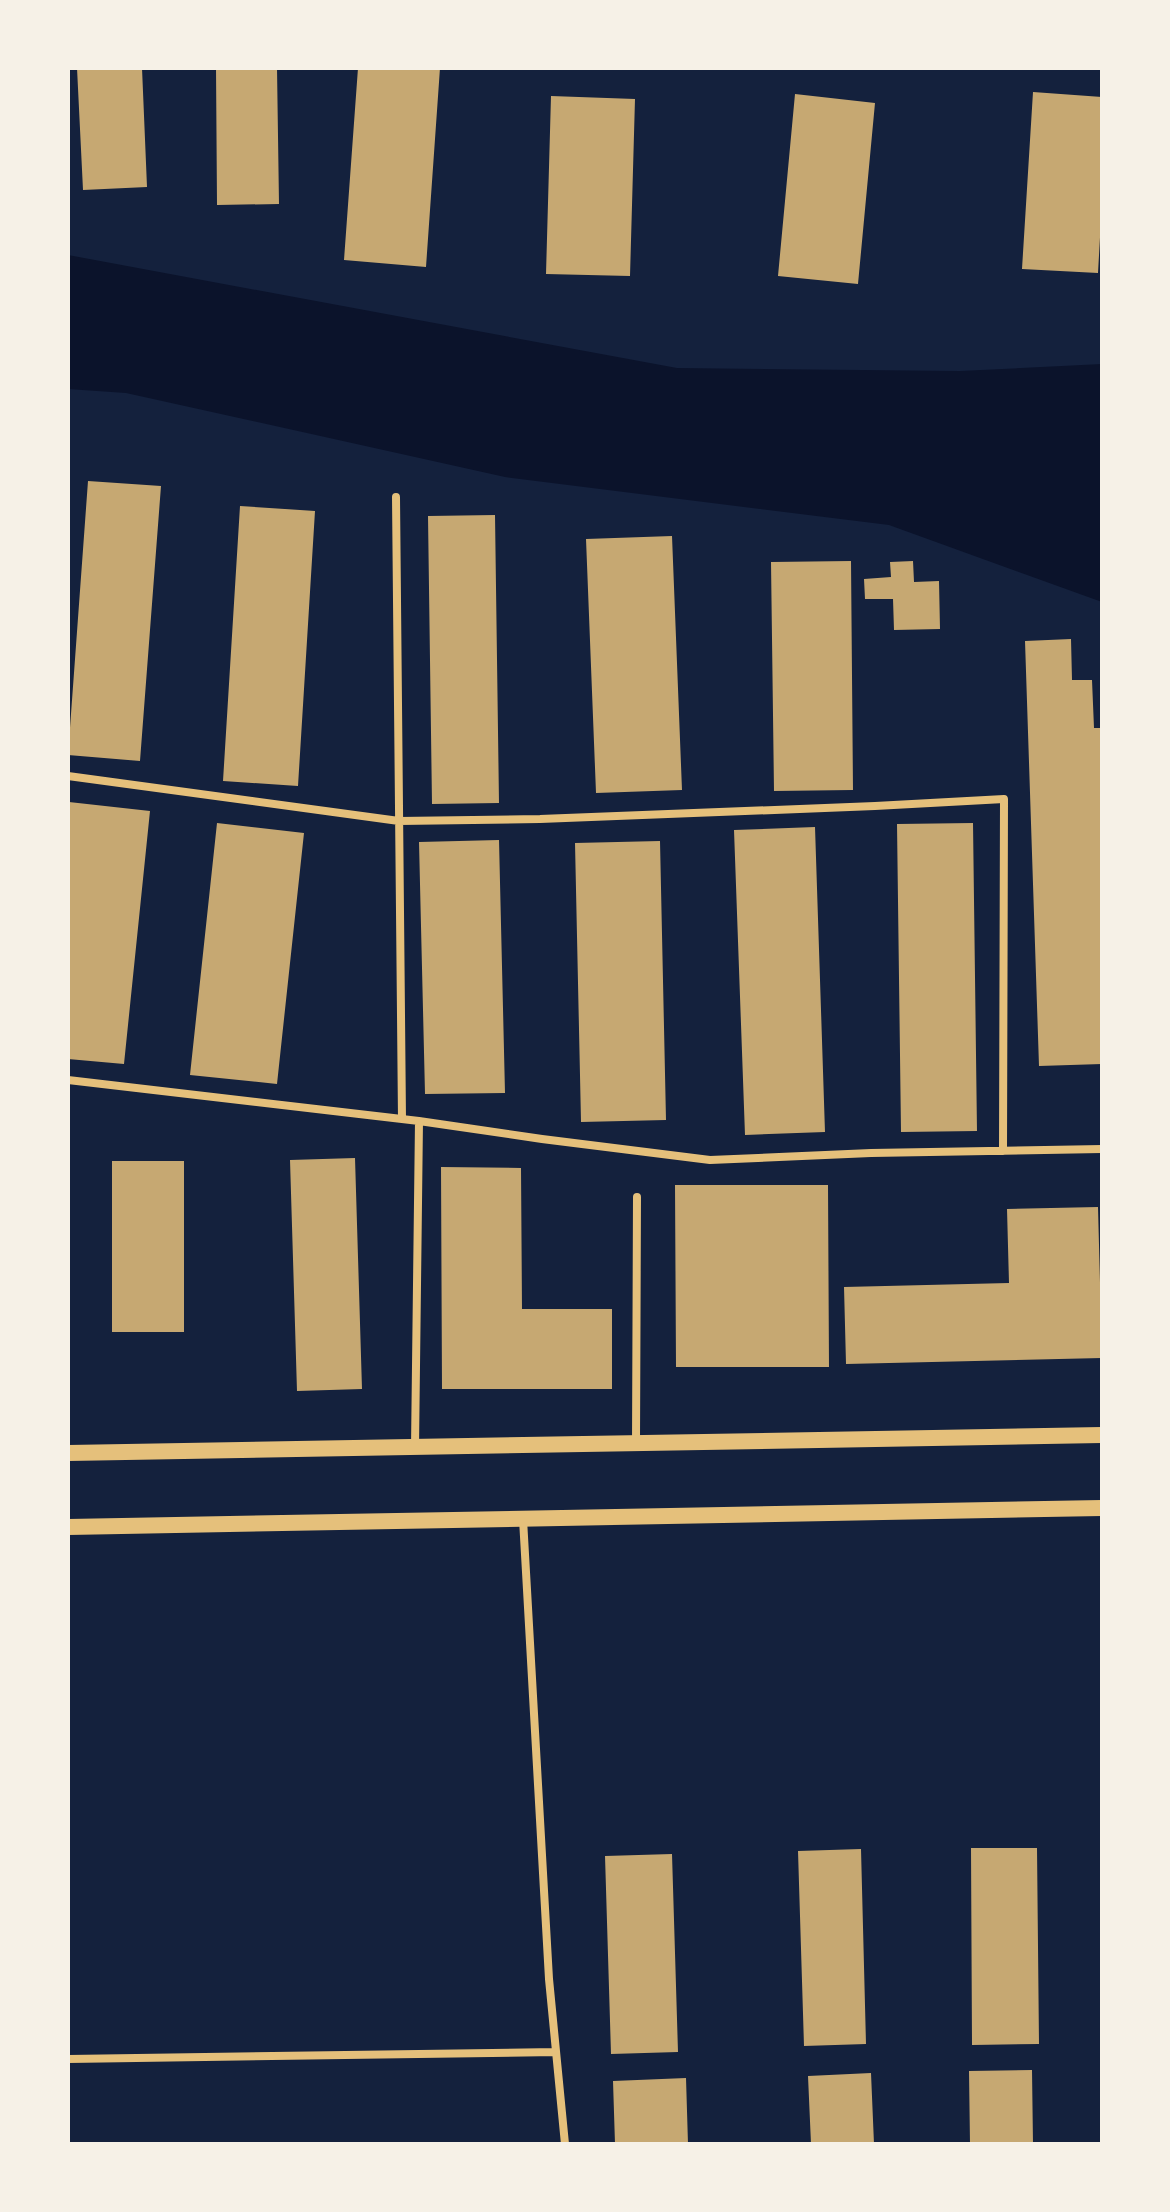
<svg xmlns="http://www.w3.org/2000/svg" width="1170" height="2212" font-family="Roboto,sans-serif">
<rect width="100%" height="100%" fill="#14213d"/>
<!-- water -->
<path fill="#0b132b" d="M68,255L677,368L960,371L1102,364V602L889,525L505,477L126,393L68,389Z"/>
<!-- building -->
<path fill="#c6a872" d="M77,68H142L147,187L83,190Z
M216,68H277L279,204L217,205Z
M358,68H440L426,267L344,260Z
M1033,92L1102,97V202L1098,273L1022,269Z
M795,94L875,103L858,284L778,276Z
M551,96L635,99L630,276L546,274Z
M88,481L161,486L140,761L68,755Z
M240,506L315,511L298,786L223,781Z
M495,515L499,803L432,804L428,516Z
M672,536L682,790L596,793L586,539Z
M851,561L853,790L774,791L771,562Z
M913,561L914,582L939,581L940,629L894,630L893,599H865L864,579L891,577L890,562Z
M1071,639L1072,680H1092L1094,728H1102V1064L1039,1066L1025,641Z
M69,802L150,811L124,1064L68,1059Z
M217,823L304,833L277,1084L190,1075Z
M973,823L977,1131L901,1132L897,824Z
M815,827L825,1132L745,1135L734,830Z
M499,840L505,1093L425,1094L419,842Z
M660,841L666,1120L581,1122L575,843Z
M355,1158L362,1389L297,1391L290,1160Z
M112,1161H184V1332H112Z
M441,1167L521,1168L522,1309H612V1389H442Z
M675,1185H828L829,1367H676Z
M1098,1207L1102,1358L846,1364L844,1287L1009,1283L1007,1209Z
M971,1848H1037L1039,2044L972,2045Z
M861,1849L866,2044L804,2046L798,1851Z
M672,1854L678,2052L611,2054L605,1856Z
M1032,2070L1033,2144H970L969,2071Z
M871,2073L874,2144H811L808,2076Z
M686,2078L688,2144H615L613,2081Z"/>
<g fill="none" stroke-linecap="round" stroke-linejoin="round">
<!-- minor -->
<path stroke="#e5c07b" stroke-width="8" d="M396,497L402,1119
M68,776L399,821L540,819L875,806L1004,799L1003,1151
M68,1080L419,1121L542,1139L710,1160L871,1153L1102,1149
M636,1443L637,1197
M415,1448L419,1121
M523,1519L549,1979L565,2144
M68,2059L556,2052"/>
<!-- secondary -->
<path stroke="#e5c07b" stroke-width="16" d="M68,1453L1102,1435
M68,1527L1102,1508"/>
</g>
<!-- border -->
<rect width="1170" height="2212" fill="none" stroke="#f6f1e7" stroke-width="140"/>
</svg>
